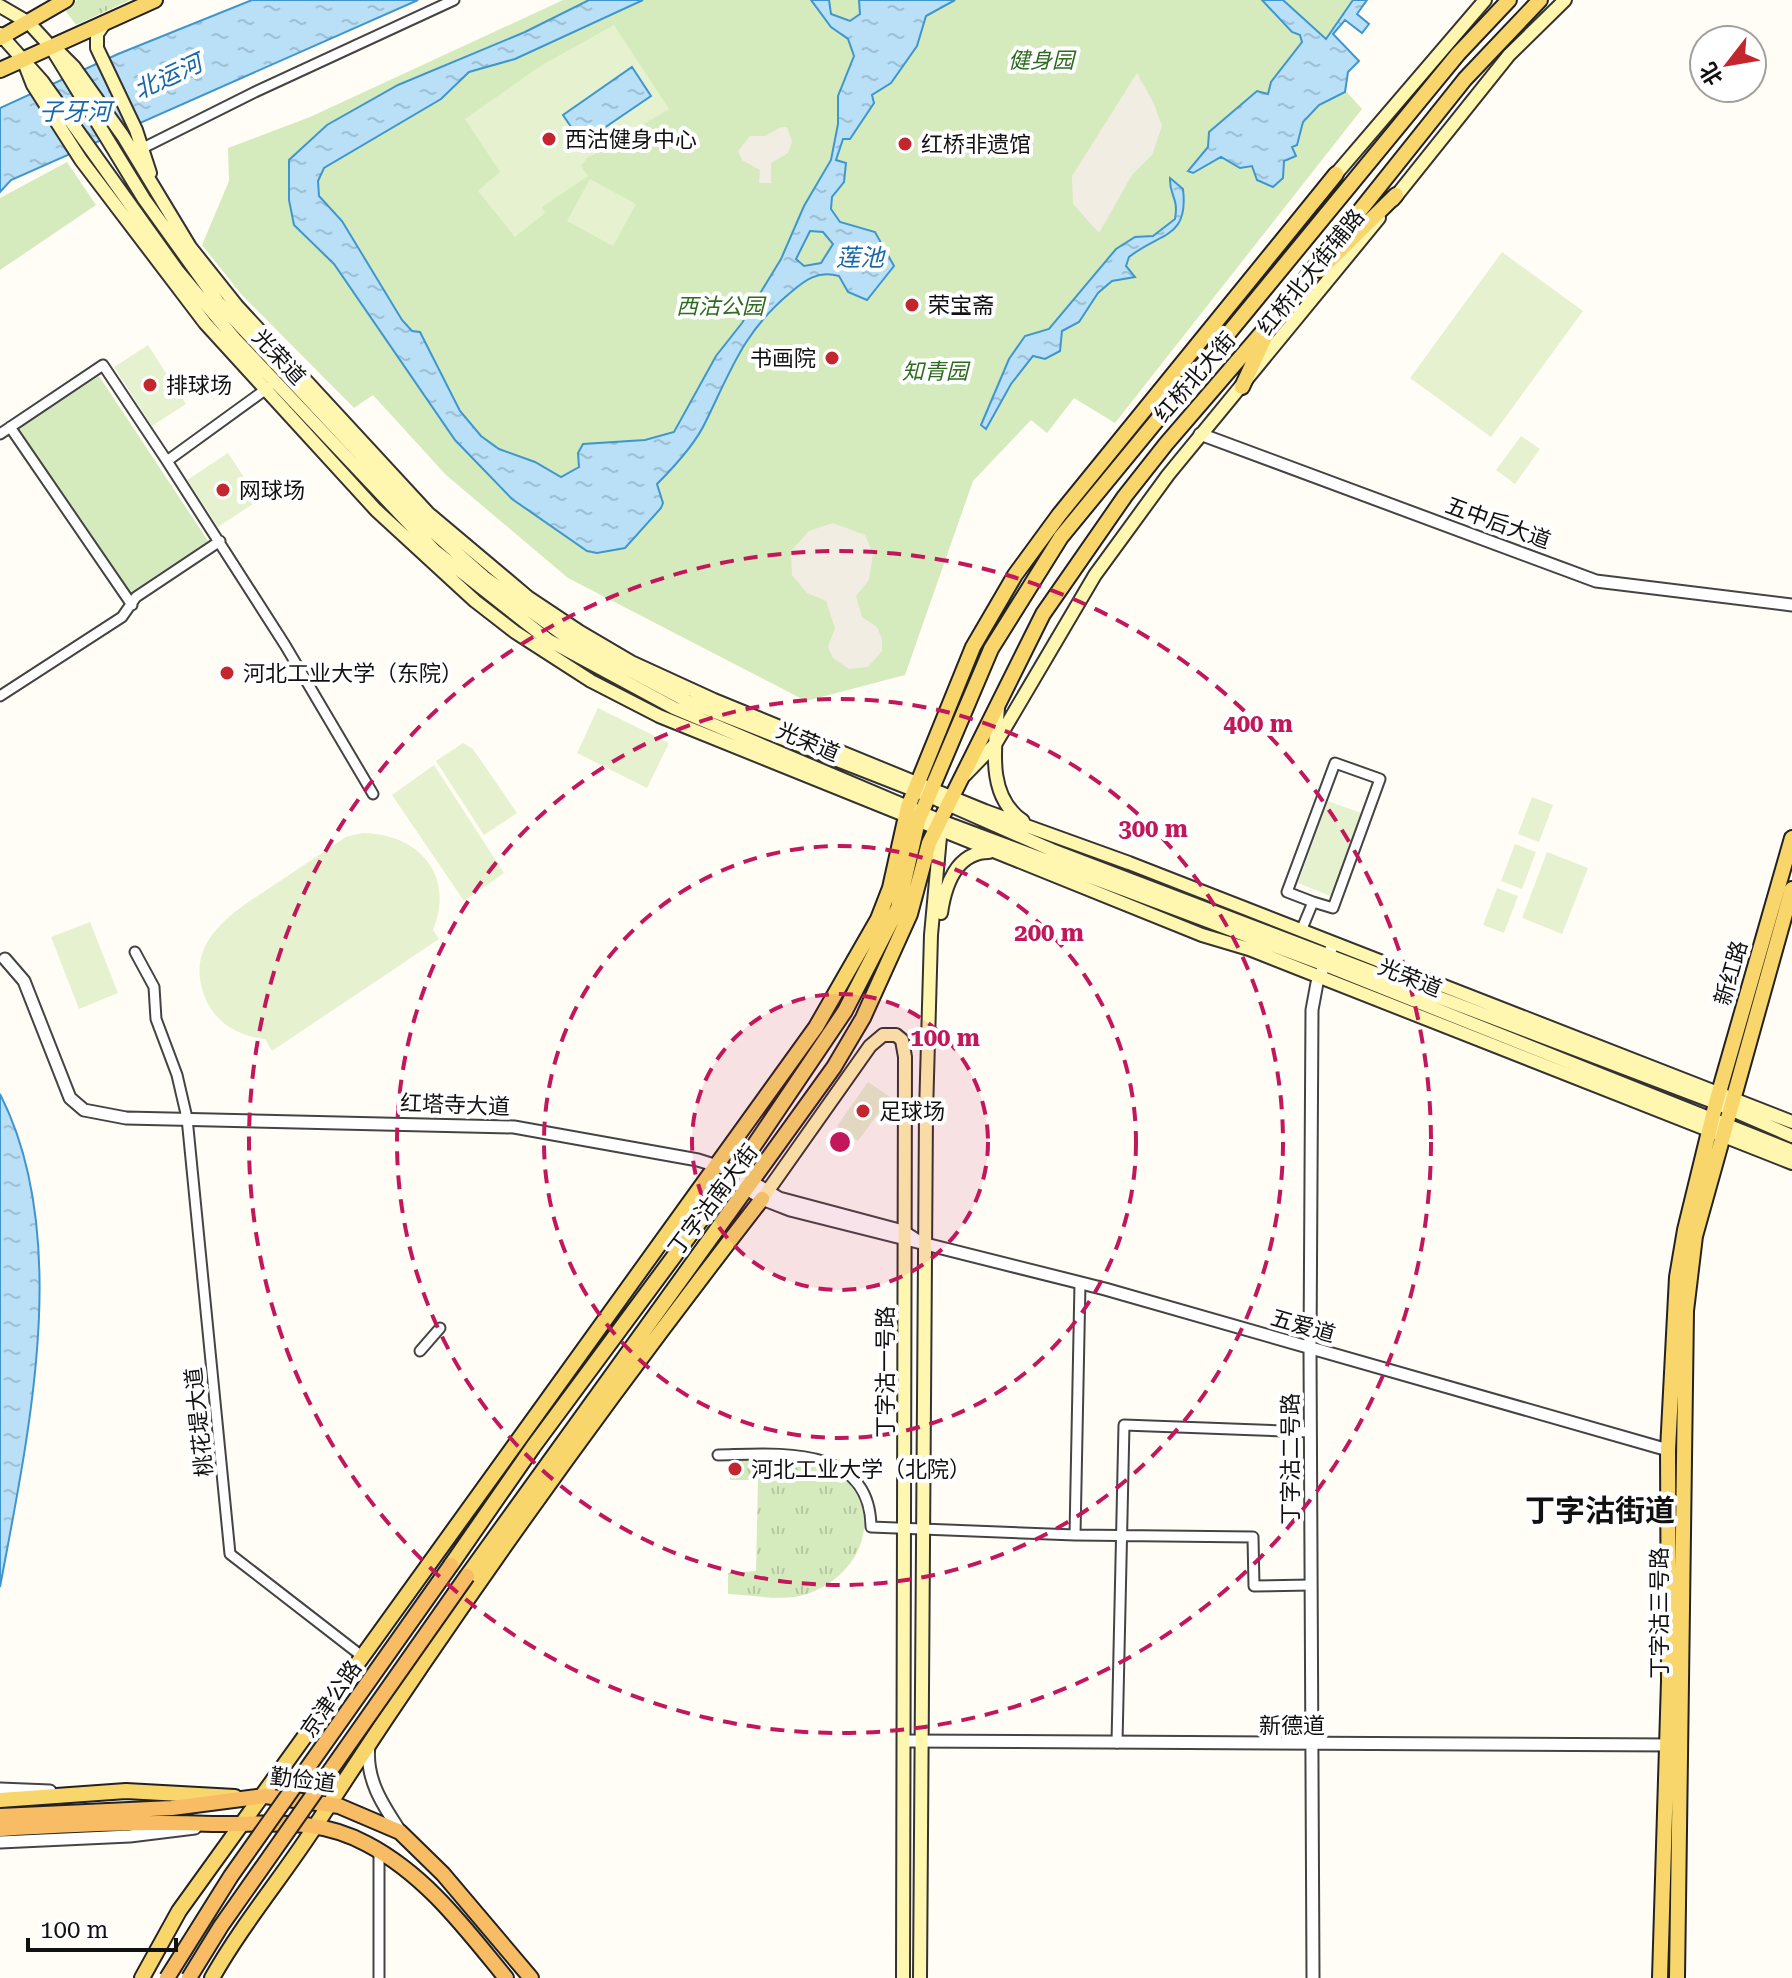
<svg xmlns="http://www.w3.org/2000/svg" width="1792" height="1978" font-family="'Roboto Serif','Noto Sans SC',serif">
<defs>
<pattern id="grass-tufts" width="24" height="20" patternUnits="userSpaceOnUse" patternTransform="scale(2)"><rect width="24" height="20" fill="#d5ebbd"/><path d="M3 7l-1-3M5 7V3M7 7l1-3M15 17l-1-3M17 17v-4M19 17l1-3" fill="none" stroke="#b6c8a1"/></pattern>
<pattern id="water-ripples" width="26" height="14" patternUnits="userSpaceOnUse" patternTransform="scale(2)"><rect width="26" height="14" fill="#b9e0f7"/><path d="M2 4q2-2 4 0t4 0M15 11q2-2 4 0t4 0" fill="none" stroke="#9ebfd3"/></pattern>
</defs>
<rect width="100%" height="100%" fill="#fffdf5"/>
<!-- grass -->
<path fill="url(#grass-tufts)" d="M77,0H130L76,25L65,10Z
M732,1461C758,1461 794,1455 818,1464C888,1489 874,1571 807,1594C784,1602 753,1595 728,1594V1573L756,1571L758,1480H730Z"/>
<!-- park -->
<path fill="#d5ebbd" d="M563,0H1367L1357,14L1369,24L1362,33L1345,20L1333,34L1359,61L1348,72L1344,89L1362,109L1115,423L1074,398L1047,433L1031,420L973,481L905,675L806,701L568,578L446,475L373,395L354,408L241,294L202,245L229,181L228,148L310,117Z
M67,162L96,205L0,270V198Z
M99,376L208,541L125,596L16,431Z"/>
<!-- pitch -->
<path fill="#e6f2cf" d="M614,25L669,109L587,158L581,166L588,176L542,207L545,213L515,237L478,191L500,172L465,119L542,65Z
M590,179L636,204L613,246L567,221Z
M1502,252L1583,311L1491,437L1410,378Z
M148,345L186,404L152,426L114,367Z
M1521,436L1540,449L1515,484L1496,470Z
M228,453L259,500L218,527L187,480Z
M598,708L669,743L647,788L577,753Z
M463,743L473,749L517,813L484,835L436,761Z
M434,765L504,873L464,901L392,795Z
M1532,797L1553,805L1539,842L1518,834Z
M1328,801L1364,814L1333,897L1298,883Z
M362,833C417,833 456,874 433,930L439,939L272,1051L265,1039C239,1036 217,1024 206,1000C181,942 233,912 274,885C298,869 322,853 346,837Z
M1515,844L1536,852L1522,889L1501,881Z
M1547,852L1588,868L1562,934L1522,918Z
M1497,888L1518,896L1504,933L1483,925Z
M90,922L118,993L79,1009L51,937Z
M868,1082L890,1097L858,1141L837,1126Z"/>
<!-- plaza -->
<path fill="#f1ede2" d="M1137,73L1154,104L1162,126L1152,155L1132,175L1099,233L1073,204L1072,176Z
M781,127H787L792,142L788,153L771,163V183H759L760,170L742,160L738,151L750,136H765Z
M833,523L865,535L873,554L869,580L856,596L862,617L877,627L882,639V651L868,667L849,669L833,658L828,647L835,628L826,601L807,593L792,575L791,551L809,531Z"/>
<!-- water -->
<path fill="url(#water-ripples)" stroke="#3f96cf" stroke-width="2" fill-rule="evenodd" d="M252,0H418L11,180L0,192V108L118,54Z
M589,0H643L515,59L469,72L441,99L324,168L318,181L319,196L342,221L402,320L412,331L420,332L460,411L481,436L499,449L535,462L561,477L579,467L578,453L583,444L645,440L674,432L716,356L742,323L781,259L804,206L831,160L838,124V96L854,56L848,39L831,27L811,0H829L831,14L850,21L860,14L859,0H955L926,16L917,46L891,83L872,95L874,103L850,139H843L836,160L846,163L844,182L832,197L831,209L840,222L875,232L894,266L867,300L848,292L839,276C818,270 805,280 790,293C744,331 731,370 706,421C696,443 675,466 657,484L663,503L661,508L625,548L597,553L587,551L512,499L455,440L334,264L294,225L289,200V160L327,125L398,85L525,32ZM810,231L823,232L833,244L821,263L804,266L796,259Z
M1262,0H1283L1326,39L1353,0H1367L1357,14L1369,24L1362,33L1345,20L1333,34L1359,61L1348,72L1345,92L1319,105L1303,122L1297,145L1292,147L1296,156L1284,161L1283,178L1273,187L1257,180L1252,166L1240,168L1221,157L1193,173L1188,171L1208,147L1209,132L1257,91L1268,94L1271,82L1302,42L1300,35L1292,32Z
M632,67L651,96L582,143L563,115Z
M1170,178L1183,189C1189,239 1160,232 1129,257L1126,266L1135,277L1112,281L1098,293L1079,322L1062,331L1060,351L1045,359L1033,356L1011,384L986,429L981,425L1009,359L1025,336L1049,329L1116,249L1135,237L1153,236L1175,219C1179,197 1169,196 1170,178Z
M0,1094C73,1237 28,1436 0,1587Z"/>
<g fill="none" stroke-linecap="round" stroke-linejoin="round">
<defs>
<path id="minor" d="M143,148L255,92L454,0
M10,427L132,605
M0,434L103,365L167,461L269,387
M167,461L285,645L373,794
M0,696L122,617L136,597L220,541
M1301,931L1313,902L1333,908L1380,779L1335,763L1287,892L1313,902
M135,952L154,987L156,1019L177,1075L187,1118L230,1554L363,1657
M420,1351L440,1328
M718,1455C776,1454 870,1443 871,1527L1075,1535L1253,1537L1254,1586L1311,1585
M1075,1535L1080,1283
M1117,1743L1124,1425L1310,1432
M379,1978V1851"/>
<path id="tertiary" d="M1200,434L1596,581L1792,605
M5,959L24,981L70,1098L84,1110L126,1118L514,1127L698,1160L736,1172L779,1198L903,1231L926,1246
M740,1184L762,1199L790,1210L1105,1289L1668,1450
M904,1741L1675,1745
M369,1745C365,1778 382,1804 400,1831
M0,1789L50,1791
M0,1842L130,1836L195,1828
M1313,1978L1310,1349L1312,1010L1317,983L1333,944"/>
<path id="secondary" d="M0,6L29,23L51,47L144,199L218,302L431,530L484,577L565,636L687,701L929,796L1052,850L1716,1103L1792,1136
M104,24L97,34V48L136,130L150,173
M0,34L42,81L177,270L235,339L435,551L548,640L674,708L941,821L1325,965L1792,1151
M60,53L74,67L123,136L190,247L237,306L428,513L529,598L580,632L631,662L714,700L985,811L1129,863L1792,1122
M24,62L33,85L81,160L205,323L376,510L475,601L515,632L591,681L659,716L1202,935L1249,949L1792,1163
M1336,174L1485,0
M1393,200L1509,55L1565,0
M998,708C995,746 986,796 1023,821
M965,775L996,743L1095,575L1168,475L1379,218
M941,913C945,886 956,852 989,852
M762,1199L870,1046L883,1035H896L902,1040L905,1057L903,1978
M920,1978L926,1113L931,935L941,826"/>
<path id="primary" d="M0,38L66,0
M0,70L155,0
M1320,270L1396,195
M1242,387L1265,337
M451,1565L533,1447L732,1178L845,1011L898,908L918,821L991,649L1061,537L1458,54L1509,0
M467,1576L834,1067L863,1018L910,914L929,843L1043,614L1125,496L1166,444L1271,322L1465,79L1540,0
M0,1800L126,1791L235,1797
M142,1978L179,1911L816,1027L878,919L890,888L908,807L973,647L1015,575L1059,515L1336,174
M212,1978C243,1923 284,1875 318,1822C456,1608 606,1400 762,1199
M1660,1978L1669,1681L1668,1450L1677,1277L1685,1230L1716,1103L1792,838
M1677,1978L1686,1311L1695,1236L1792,889"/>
<path id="trunk" d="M0,1816L172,1808L265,1796L339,1806L400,1832L443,1874L531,1978
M0,1829C71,1825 141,1821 213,1824C268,1825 315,1816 367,1844C426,1875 465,1928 506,1978"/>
</defs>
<!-- minor casing -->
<use href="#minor" stroke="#444" stroke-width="13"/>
<!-- tertiary casing -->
<use href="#tertiary" stroke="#444" stroke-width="15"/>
<!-- secondary casing -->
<use href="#secondary" stroke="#333" stroke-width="16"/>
<!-- primary casing -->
<use href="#primary" stroke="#222" stroke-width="18"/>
<!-- trunk casing -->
<use href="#trunk" stroke="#222" stroke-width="18"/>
<!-- minor -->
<use href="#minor" stroke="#fff" stroke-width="9"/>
<!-- tertiary -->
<use href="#tertiary" stroke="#fff" stroke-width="11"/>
<!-- secondary -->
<use href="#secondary" stroke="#fff6b0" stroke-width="12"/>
<!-- primary -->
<use href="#primary" stroke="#f9d66b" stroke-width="14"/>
<!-- trunk -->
<use href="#trunk" stroke="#f7bc64" stroke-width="14"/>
<defs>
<path id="trunk-bridge" d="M167,1978L231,1876L451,1565
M189,1978L221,1926L467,1576"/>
</defs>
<!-- trunk-bridge casing -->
<use href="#trunk-bridge" stroke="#222" stroke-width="18" stroke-linecap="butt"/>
<!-- trunk-bridge -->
<use href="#trunk-bridge" stroke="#f7bc64" stroke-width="14"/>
</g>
<!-- distance rings -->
<circle cx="840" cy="1142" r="148" fill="#c2185b" fill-opacity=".12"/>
<g fill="none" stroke="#c2185b" stroke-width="4" stroke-dasharray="14 10">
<circle cx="840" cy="1142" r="148"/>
<circle cx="840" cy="1142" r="296"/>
<circle cx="840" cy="1142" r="443"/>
<circle cx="840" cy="1142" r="591"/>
</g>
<!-- markers -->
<g fill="#c4262e" stroke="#fff" stroke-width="3">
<circle cx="549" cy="139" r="8"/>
<circle cx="905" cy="144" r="8"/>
<circle cx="912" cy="305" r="8"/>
<circle cx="832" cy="358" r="8"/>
<circle cx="150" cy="385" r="8"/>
<circle cx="223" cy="490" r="8"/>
<circle cx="227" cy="673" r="8"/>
<circle cx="863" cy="1111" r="8"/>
<circle cx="735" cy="1469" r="8"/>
</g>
<g text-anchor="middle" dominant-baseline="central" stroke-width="8" stroke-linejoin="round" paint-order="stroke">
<!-- park labels -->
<g font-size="22" font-style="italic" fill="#2f6b1f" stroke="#fff">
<text x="1041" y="60">健身园</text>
<text x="720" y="306">西沽公园</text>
<text x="935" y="371">知青园</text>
</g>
<!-- poi labels -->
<g font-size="22" fill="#111" stroke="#fff" text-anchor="start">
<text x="565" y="139">西沽健身中心</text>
<text x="921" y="144">红桥非遗馆</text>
<text x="928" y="305">荣宝斋</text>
<text x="816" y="358" text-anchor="end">书画院</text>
<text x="166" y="385">排球场</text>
<text x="239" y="490">网球场</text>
<text x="243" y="673">河北工业大学（东院）</text>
<text x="879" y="1111">足球场</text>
<text x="751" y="1469">河北工业大学（北院）</text>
</g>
<!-- street labels -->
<g font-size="22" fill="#111" stroke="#fff">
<text transform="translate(1311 272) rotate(-51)">红桥北大街辅路</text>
<text transform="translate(279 357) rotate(47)">光荣道</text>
<text transform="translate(1195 377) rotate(-49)">红桥北大街</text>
<text transform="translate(1498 523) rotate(20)">五中后大道</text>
<text transform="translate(808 742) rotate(23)">光荣道</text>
<text transform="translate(1731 973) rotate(-74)">新红路</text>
<text transform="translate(1410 978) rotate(22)">光荣道</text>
<text transform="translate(455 1105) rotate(2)">红塔寺大道</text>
<text transform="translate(713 1200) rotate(-53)">丁字沽南大街</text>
<text transform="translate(1303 1326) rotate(16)">五爱道</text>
<text transform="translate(885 1372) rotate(-90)">丁字沽一号路</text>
<text transform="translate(199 1422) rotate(-96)">桃花堤大道</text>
<text transform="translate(1290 1459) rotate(-90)">丁字沽二号路</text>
<text transform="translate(1659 1613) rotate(-90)">丁字沽三号路</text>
<text transform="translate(331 1699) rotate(-55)">京津公路</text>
<text x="1292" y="1725">新德道</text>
<text transform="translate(303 1780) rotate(7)">勤俭道</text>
</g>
<!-- water labels -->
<g font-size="24" font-style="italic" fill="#1768a6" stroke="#fff">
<text transform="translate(168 77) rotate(-25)">北运河</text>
<text x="75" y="112">子牙河</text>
<text x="860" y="258">莲池</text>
</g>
<!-- district labels -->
<g font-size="30" font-weight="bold" fill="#111" stroke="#fff">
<text x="1600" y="1510">丁字沽街道</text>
</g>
</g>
<circle cx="840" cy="1142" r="12" fill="#c2185b" stroke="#fff" stroke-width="4"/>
<g font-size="24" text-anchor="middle" font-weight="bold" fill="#c2185b" stroke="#fff" stroke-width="8" stroke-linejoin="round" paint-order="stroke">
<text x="1258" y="732">400 m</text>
<text x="1153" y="837">300 m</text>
<text x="1049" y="941">200 m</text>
<text x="945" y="1046">100 m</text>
</g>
<!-- north arrow -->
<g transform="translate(1728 64) rotate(239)"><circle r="38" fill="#ffffff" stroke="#a0a0a0" stroke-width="2"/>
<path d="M0-6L14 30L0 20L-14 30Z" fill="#c4262e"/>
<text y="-12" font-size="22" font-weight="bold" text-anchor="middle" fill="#111111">北</text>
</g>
<!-- scale -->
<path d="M28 1938v12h148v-12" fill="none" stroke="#111111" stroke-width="4"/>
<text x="40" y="1938" font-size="24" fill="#111111" stroke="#ffffff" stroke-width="6" paint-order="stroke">100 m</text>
</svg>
